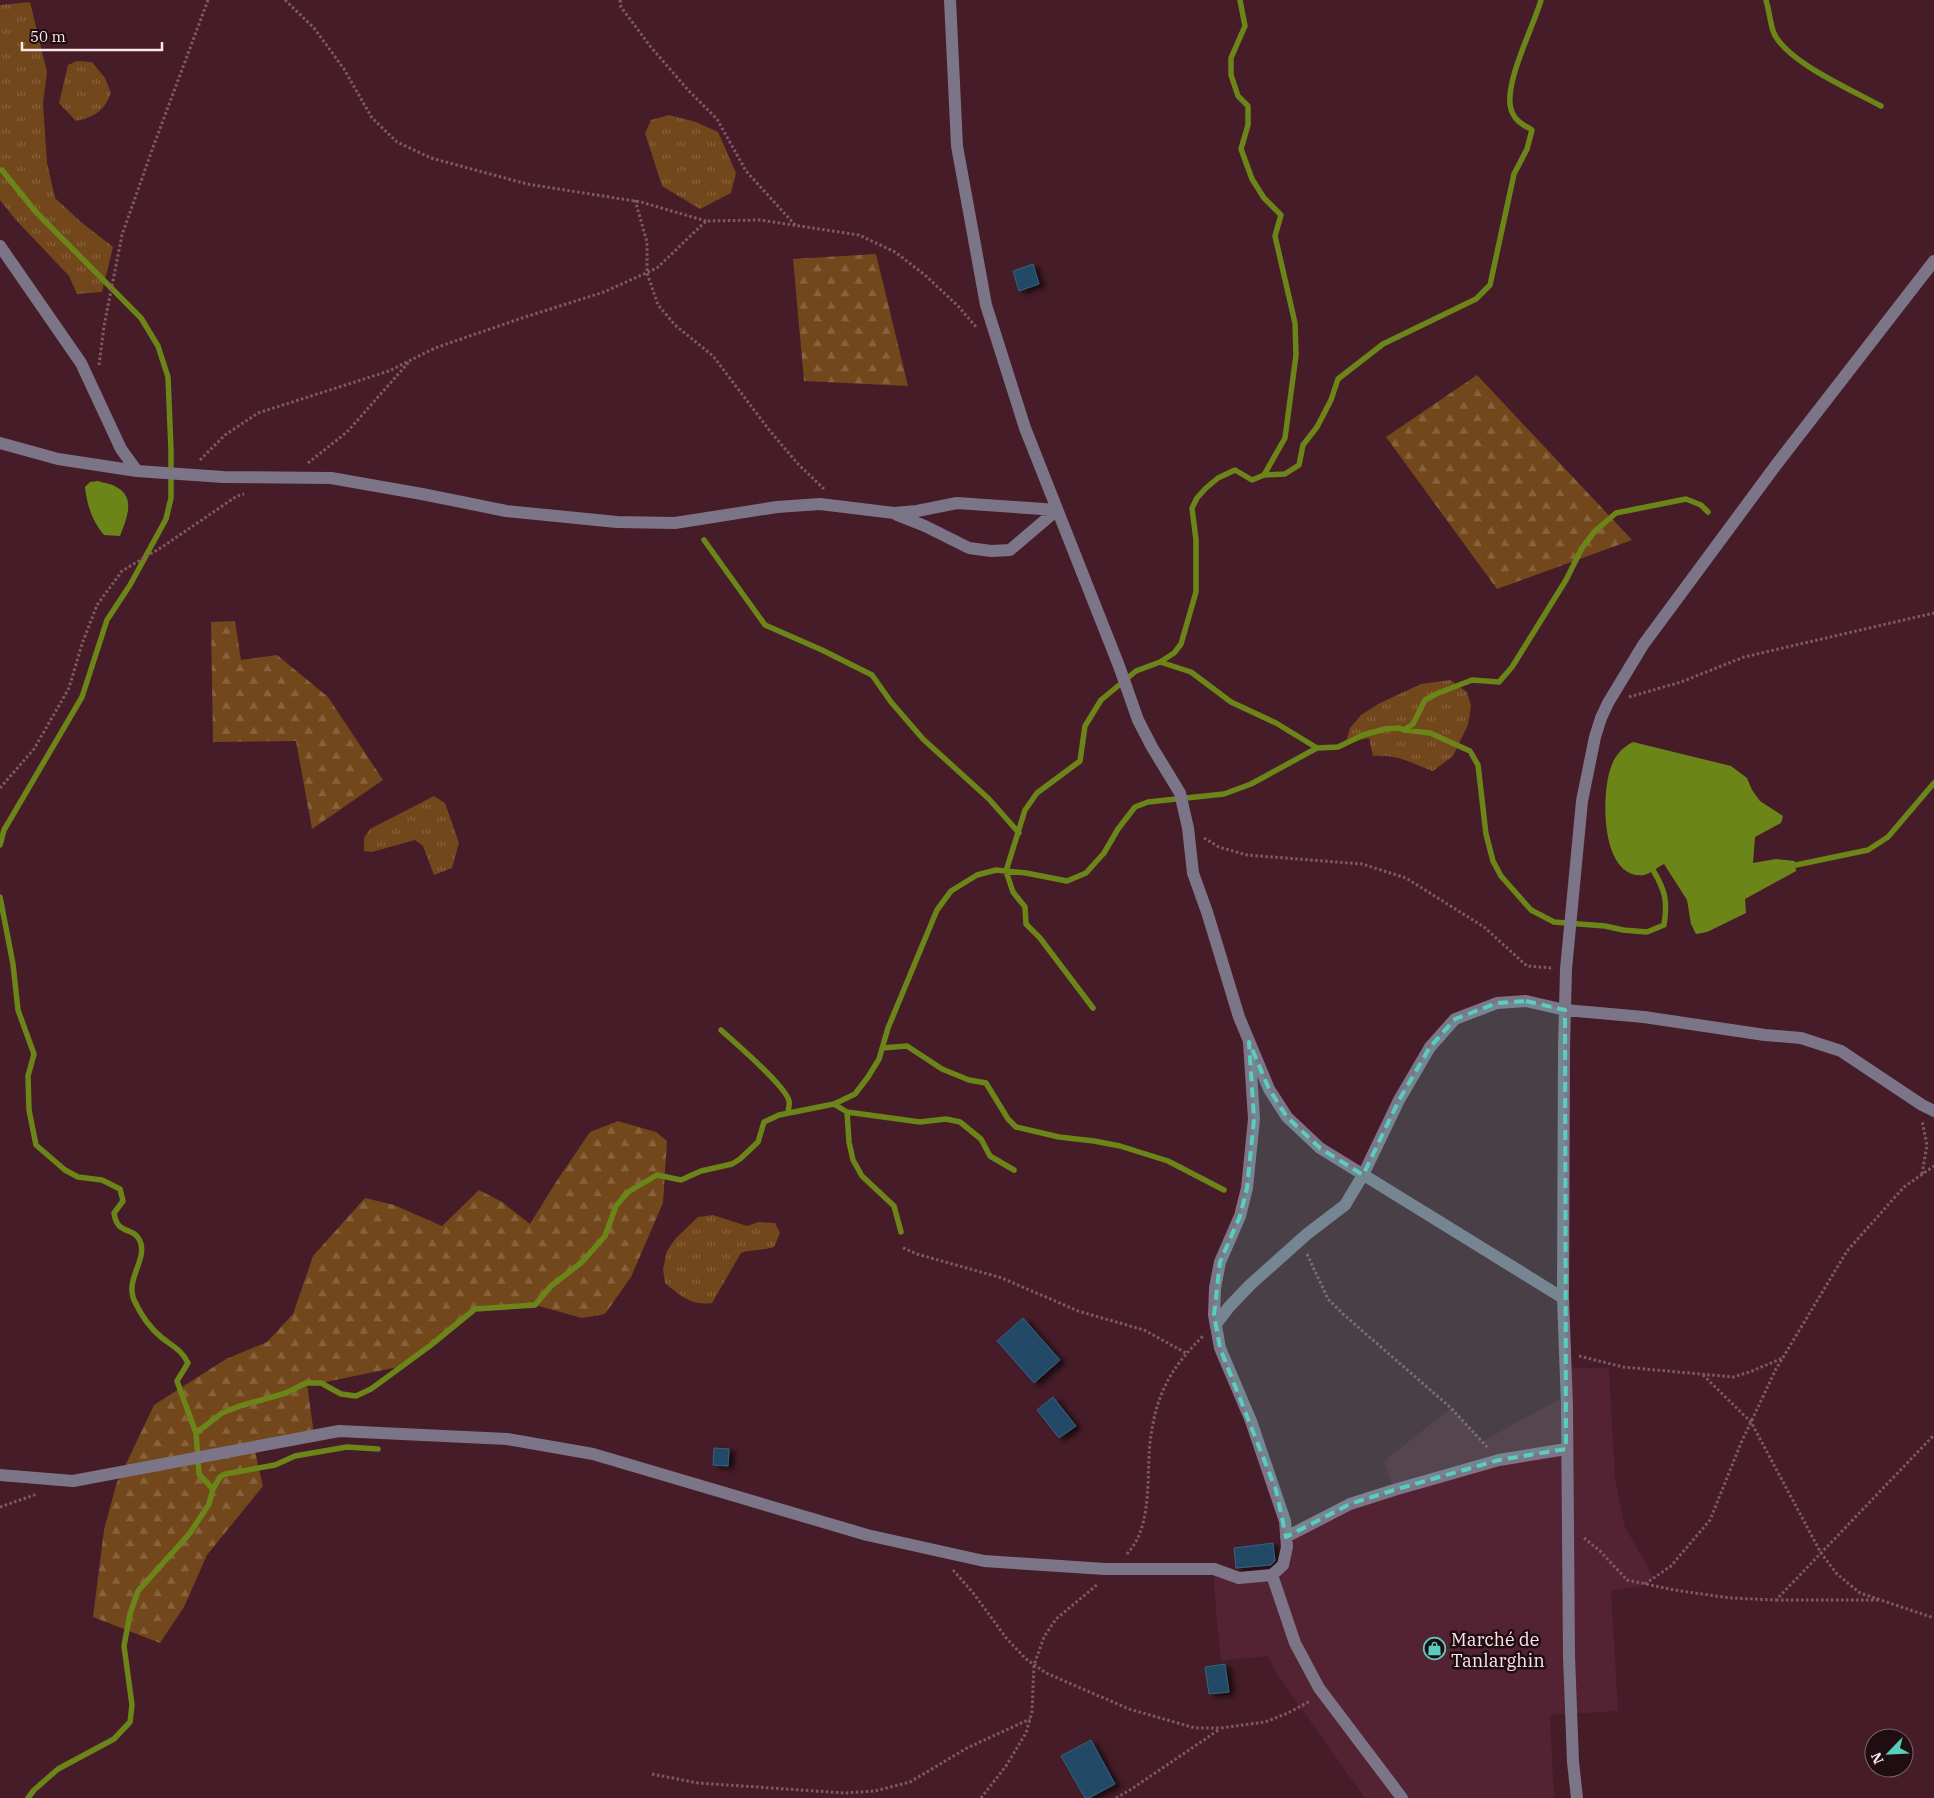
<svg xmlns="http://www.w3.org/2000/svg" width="1934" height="1798" font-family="'IBM Plex Serif',serif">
<defs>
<pattern id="grass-tufts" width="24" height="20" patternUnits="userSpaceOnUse" patternTransform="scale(1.25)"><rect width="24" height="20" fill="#72471b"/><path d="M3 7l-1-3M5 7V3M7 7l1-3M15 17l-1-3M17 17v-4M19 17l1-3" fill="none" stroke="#87623c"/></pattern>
<pattern id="forest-firs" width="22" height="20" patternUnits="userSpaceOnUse" patternTransform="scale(1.25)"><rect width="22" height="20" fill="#72471b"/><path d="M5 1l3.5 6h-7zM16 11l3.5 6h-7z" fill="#87623c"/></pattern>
<filter id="shadow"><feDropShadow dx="5.5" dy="3" stdDeviation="2.5" flood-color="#0009"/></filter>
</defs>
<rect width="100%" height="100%" fill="#451c28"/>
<!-- built -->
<path fill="#532333" d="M1564,1368H1609L1615,1479L1623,1517L1625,1527L1654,1578L1641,1586L1611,1591L1618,1711L1550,1715L1554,1798H1365L1276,1673L1268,1656L1221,1661L1214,1588V1569L1239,1578L1273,1574L1283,1565L1286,1537L1394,1490L1384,1461L1451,1408L1482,1441L1492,1436L1565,1396Z"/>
<!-- grass -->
<path fill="url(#grass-tufts)" d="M30,2L47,72L43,103L47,163L55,198L81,222L113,247L102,292L77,294L69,276L15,219L0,200V5Z
M77,61L92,62L105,78L111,93C103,112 96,116 76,121L59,103L68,65Z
M669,115L696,122L718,132L736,173L731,193L700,209L662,186L645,133L651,120Z
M1450,680L1467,692L1471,706L1468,725L1453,756L1433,771C1409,763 1400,754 1373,756L1369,738L1346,743L1350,728L1361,715L1380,703L1421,684Z
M434,796L445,803L459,843L452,868L434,875L423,846L415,840L372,852L364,851V838L370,829Z
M713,1215L747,1226L758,1222L775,1223L780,1233L774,1247C762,1251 752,1249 741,1253L712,1303C691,1306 681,1296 665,1283L663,1269L667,1251L676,1238L698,1217Z"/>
<!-- forest -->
<path fill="url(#forest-firs)" d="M876,254L908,386L804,381L793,259Z
M1477,375L1632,540L1497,589L1386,437Z
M235,621L241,660L277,655L328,697L383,780L312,829L296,741L213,742L211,622Z
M618,1121L656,1132L667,1141L663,1203L631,1277L605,1314L582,1318L535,1305L475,1309L403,1366L321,1383H307L314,1435L254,1447L263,1486L207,1555L184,1607L160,1643L93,1617L104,1530L116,1485L154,1405L226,1359L267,1342L293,1314L313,1256L365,1198L394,1205L442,1226L479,1190L502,1202L530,1224L556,1182L590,1132Z"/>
<!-- water -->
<path fill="#6c8519" d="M98,481C104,483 113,484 118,488C136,499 126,520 120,536L104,535C92,521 87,505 85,487L90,482Z
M1633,742L1731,766L1747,778L1752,790L1760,801L1783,816L1781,823L1755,837L1753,863L1776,859L1795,861L1796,871L1745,899L1746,913L1707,932L1696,934L1691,924L1687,900L1664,864C1658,867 1650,874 1644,875C1600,880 1601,793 1611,767C1615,755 1623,747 1633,742Z"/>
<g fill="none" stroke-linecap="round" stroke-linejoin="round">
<!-- stream -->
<path stroke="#6c8519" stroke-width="5.5" d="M1240,0L1245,26L1231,58V75L1238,96L1248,106V125L1241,149L1252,179L1264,198L1281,215L1275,236L1295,323L1296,355L1285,438L1264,475
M1766,0C1769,10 1770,21 1773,31C1784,61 1852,90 1881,106
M704,540L765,625L822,650L872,675L891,702L923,739L989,799L1019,833
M1160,662L1174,653L1181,644L1196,592V540L1192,508L1197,498L1206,488L1218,478L1235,470L1252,480L1264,475L1285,474L1299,465L1303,445L1317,427L1331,400L1338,379L1383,344L1476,299L1490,285L1514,174L1527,149L1532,130C1524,125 1516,122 1512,112C1501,88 1534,26 1541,0
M1405,730L1430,733L1470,751L1478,765L1486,834L1493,861L1501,876L1531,910L1554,922L1605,926L1623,930L1647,932L1664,925C1668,901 1665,890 1653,870
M0,845L4,830L82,697L107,620L130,585L166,519L171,498V450L168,377L158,346L141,318L35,211L2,170
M1796,865L1868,850L1888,837L1934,783
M0,897L13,964L18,1010L34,1054L28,1076L29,1110L36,1145L65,1170L78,1177L102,1180L120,1189L123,1201L114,1213C117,1236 134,1226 140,1241C148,1259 125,1279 134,1300C140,1313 150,1328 161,1337C172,1346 182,1350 188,1363L177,1381L196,1433L199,1474L213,1489L209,1504L190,1533L138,1591L130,1614L124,1646L132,1705L130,1722L114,1739L58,1769L34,1790L28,1798
M1093,1008L1040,938L1026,924L1025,907L1013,892L1006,871L1025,810L1037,793L1080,761L1085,726L1101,700L1136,671L1160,662L1191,672L1231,702L1276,723L1317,748L1338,747L1363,735L1385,729L1399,728L1404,730L1413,724L1425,700L1436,694L1472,680L1499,682L1512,667L1522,651L1566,580L1582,548L1595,531L1616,513L1686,499L1701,505L1708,512
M721,1030C734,1042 786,1086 789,1101C790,1105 788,1109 788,1113
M882,1048L907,1046L942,1069L969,1080L986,1083L1008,1119L1016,1127L1059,1137L1094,1141L1120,1146L1168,1161L1224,1190
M834,1104L847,1112L920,1122L946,1119L960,1122L981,1139L990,1156L1014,1170
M847,1112L849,1142L853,1160L862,1176L894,1206L901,1232
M196,1433L222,1413L240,1406L286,1393L306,1383H321L341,1394L356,1396L371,1389L431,1345L475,1309L535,1305L551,1286L582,1262L605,1236L616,1206L628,1192L657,1175L681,1180L701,1171L732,1164L740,1159L758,1142L764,1122L779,1115L834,1104L855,1094L868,1077L879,1059L888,1028L937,910L951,891L977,875L996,870L1026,873L1067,881L1086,873L1104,853L1118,829L1135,807L1148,802L1224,794L1251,784L1317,748
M213,1489L220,1477L225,1474L275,1465L295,1456L347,1447L378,1449"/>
</g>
<!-- building -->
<path fill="#224965" stroke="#3a617e" filter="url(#shadow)" d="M1033,264L1039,284L1019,291L1013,271Z
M1023,1318L1060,1360L1034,1383L997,1341Z
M1053,1397L1076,1426L1059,1438L1037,1410Z
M714,1448L729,1449L728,1466L713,1465Z
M1273,1543L1275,1561L1271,1565L1236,1568L1234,1548Z
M1225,1664L1229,1692L1209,1694L1205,1667Z
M1091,1740L1115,1784L1089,1798H1085L1061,1756Z"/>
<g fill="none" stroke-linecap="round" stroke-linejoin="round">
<!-- path -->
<path stroke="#7d5a64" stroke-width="3" stroke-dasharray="2.5 2.5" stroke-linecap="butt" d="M285,0L314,28L344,69L372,118L397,142L431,158L527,184L641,202L706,221
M620,0L621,7L650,46L688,90L717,119L746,171L796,226
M635,200L647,242V273L658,305L675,325L713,356L770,431L798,464L824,489
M99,365L104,326L122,235L152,150L208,0
M200,460L225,435L258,413L389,371L435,348L522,318L604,292L657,268L706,221L760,220L859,235L895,252L925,275L958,306L977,328
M308,463L347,432L409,362
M1629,697L1681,682L1744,657L1934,613
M0,788L34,749L69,688L82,644L97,605L122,571L162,547L237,496L244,494
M1204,838L1219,847L1247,855L1362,864L1406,878L1484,927L1527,966L1552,968
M1922,1174L1927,1145L1922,1121
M903,1248L917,1254L1002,1278L1078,1311L1144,1330L1186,1353
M1307,1254L1328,1299L1343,1314L1451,1408L1488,1448
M1579,1356L1623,1367L1733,1377L1752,1371L1783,1358
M1703,1375L1751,1422L1821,1553L1837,1574L1860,1593L1934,1618
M0,1507L37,1494
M1584,1538L1600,1551L1627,1580L1674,1590L1730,1598L1776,1600L1934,1435
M1127,1554C1156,1522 1144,1469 1152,1429C1159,1388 1174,1365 1203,1336
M953,1570L974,1594L1007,1639L1026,1659L1046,1673L1129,1709L1195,1728H1221L1265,1722L1288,1713L1310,1701
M1645,1584L1671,1566L1710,1520L1741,1443L1776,1369L1847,1251L1904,1187L1934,1166
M1776,1600H1878
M652,1774L698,1783L845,1793L875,1791L910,1782L967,1748L1030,1719
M981,1798L1006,1766L1026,1733L1032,1712L1034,1665L1044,1637L1056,1619L1098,1584
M1116,1798L1130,1790L1220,1729"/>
<!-- minor -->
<path stroke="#7c7587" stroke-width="12" d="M950,0L957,146L986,305L1025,428L1119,666L1138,720L1152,747L1180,793L1188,828L1193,873L1207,912L1239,1017L1269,1089L1287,1117L1320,1148L1563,1298
M0,246L81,363L121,449L137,471
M0,443L58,459L137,471L223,477L331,478L422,494L506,511L617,522L675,523L777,507L820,504L894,513L917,511L957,503L1057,510
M897,515L925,526L969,548L991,551L1010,550L1057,510
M1216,1324L1229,1307L1250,1285L1307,1234L1345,1205L1363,1175L1399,1100L1430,1047L1455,1019L1497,1003L1526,1001L1565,1010L1644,1017L1765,1035L1801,1038L1841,1051L1922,1105L1934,1111
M0,1475L73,1481L339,1431L507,1439L593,1454L867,1535L984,1561L1105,1569H1214L1239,1578L1272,1575L1283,1565L1287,1547L1285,1521L1251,1421L1220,1348L1214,1315L1215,1288L1220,1262L1240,1216L1247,1188L1254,1119L1249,1042
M1286,1537L1350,1504L1394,1490L1499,1460L1566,1449
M1272,1575L1295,1643L1319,1688L1402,1798
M1577,1798L1573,1762L1569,1656L1567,1406L1563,1298L1564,1048L1566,969L1582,801L1595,737L1601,718L1608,703L1643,645L1776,465L1934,261"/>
</g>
<!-- marked area -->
<path fill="#5acebd" fill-opacity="0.2" stroke="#5acebd" stroke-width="4" stroke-dasharray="10 6" stroke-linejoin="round" d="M1526,1001L1565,1010L1566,1449L1499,1460L1394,1490L1350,1504L1286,1537L1276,1490L1220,1348L1214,1315L1220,1262L1240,1216L1247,1188L1254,1119L1249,1042L1269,1089L1287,1117L1320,1148L1363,1175L1399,1100L1430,1047L1455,1019L1497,1003Z"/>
<!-- icons -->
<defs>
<symbol id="shop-ring" viewBox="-11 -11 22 22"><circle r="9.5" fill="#200d12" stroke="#5acebd" stroke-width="1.5"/><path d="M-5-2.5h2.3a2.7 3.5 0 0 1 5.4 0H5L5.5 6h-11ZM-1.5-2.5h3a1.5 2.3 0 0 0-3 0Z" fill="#5acebd"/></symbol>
</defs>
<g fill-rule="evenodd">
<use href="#shop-ring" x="1422" y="1636" width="25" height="25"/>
</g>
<g text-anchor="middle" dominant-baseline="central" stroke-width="5" stroke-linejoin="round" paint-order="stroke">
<!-- poi labels -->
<g font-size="18" fill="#fee7ec" stroke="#200d12" text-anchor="start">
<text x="1451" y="1639">Marché de<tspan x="1451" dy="21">Tanlarghin</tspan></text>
</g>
</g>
<!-- north arrow -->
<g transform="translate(1889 1753) rotate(246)"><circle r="24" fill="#200d12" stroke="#796469"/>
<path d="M0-4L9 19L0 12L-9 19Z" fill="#5acebd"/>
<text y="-8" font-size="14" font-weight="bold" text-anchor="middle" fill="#fee7ec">N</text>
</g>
<!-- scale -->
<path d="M22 42v8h140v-8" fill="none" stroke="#fee7ec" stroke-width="2.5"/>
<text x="30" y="42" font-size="15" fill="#fee7ec" stroke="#200d12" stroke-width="4" paint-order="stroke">50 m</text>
</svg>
